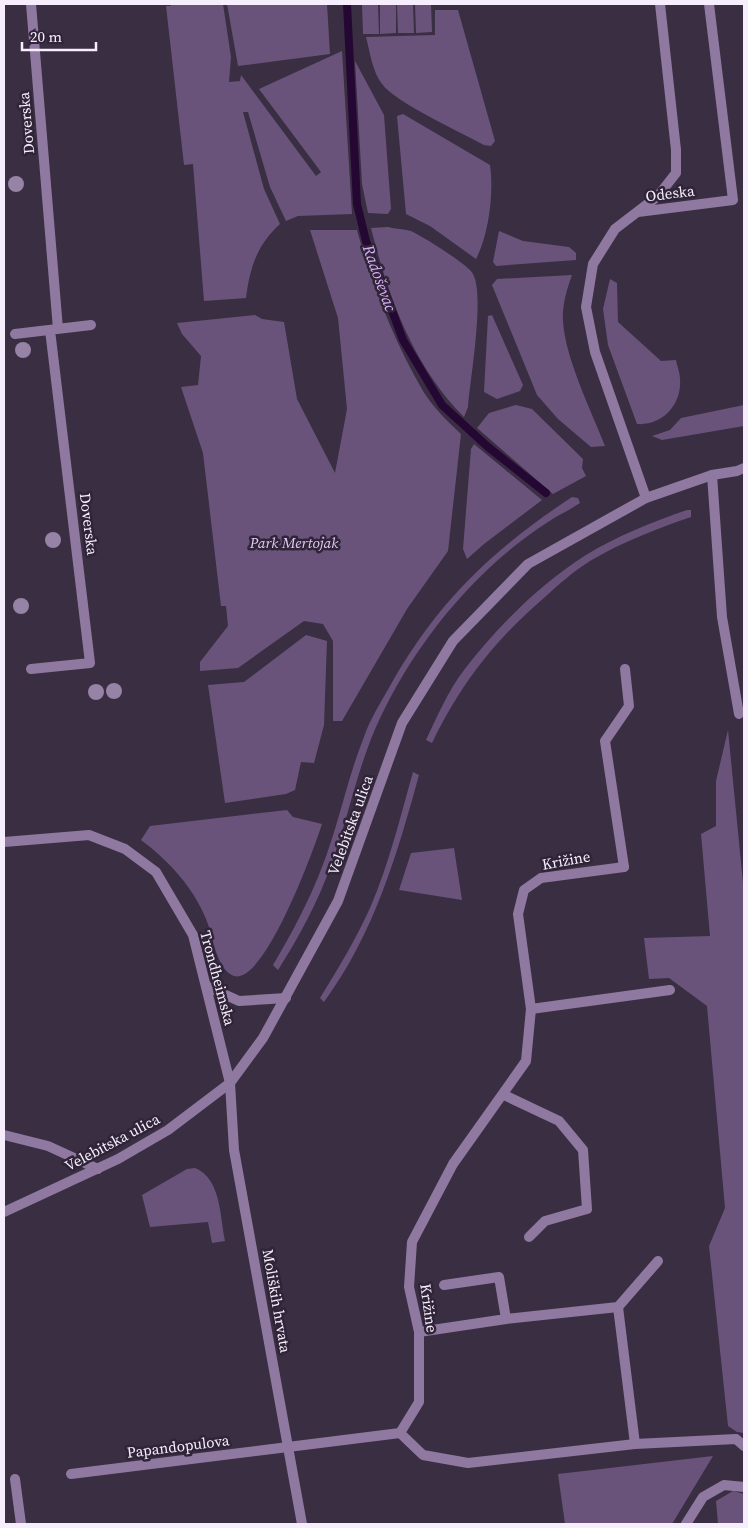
<svg xmlns="http://www.w3.org/2000/svg" width="748" height="1528" font-family="'Source Serif 4',serif">
<rect width="100%" height="100%" fill="#3a2e43"/>
<!-- green -->
<path fill="#6a537a" d="M171,4H223L231,57L229,82L240,81L241,75L316,176L321,172L259,89L342,51L352,214L298,216L286,221L270,187L248,112H243L264,189L280,224C257,245 250,267 246,298L204,301L193,164L184,165L166,6H171Z
M227,4H327L330,54L238,66Z
M362,4H378L379,34H363Z
M380,4H396V33L380,34Z
M397,4H413L414,33H398Z
M415,4H431L432,32L416,33Z
M435,10H458L495,141L491,146L484,145C461,132 396,103 382,84C372,71 370,52 366,37L435,35Z
M355,61L384,115L391,209L388,214L368,213L362,184Z
M403,114L490,165C494,192 489,234 476,259L430,226L406,214L397,116Z
M388,227C395,229 404,229 411,231C422,236 469,265 473,274C485,295 470,380 468,407L464,417C413,366 388,296 371,228Z
M310,230H357C372,285 394,341 423,391C433,407 447,421 461,434L448,551L407,609L342,721H333V641L323,624L304,621L238,668L200,671V662L228,626L226,606H221L203,453L181,387L198,385L201,356L182,334L177,323L255,315L262,319L284,322L297,399L335,473L347,409L338,318Z
M499,231L523,241L569,247L576,253V260L496,266L493,262Z
M572,275C567,289 562,305 563,321C565,358 591,410 605,446L591,447L558,419L537,395L492,285L497,279Z
M610,279L617,283L618,322L661,361L676,360C677,366 680,373 680,379C682,405 662,426 637,424L608,345L603,309Z
M492,315L523,385L520,391L497,399L484,392L488,316Z
M516,405L532,409L583,459L582,468L586,476L553,494L477,428L489,413Z
M744,405V426L662,440L652,436L670,430L681,418Z
M474,444L542,500L484,544L467,559L463,549L471,449Z
M572,497L578,498L580,503C570,510 558,515 548,522C471,571 405,655 371,739C355,780 346,824 331,865C318,902 299,937 278,970L273,965C292,933 309,901 322,867C339,824 347,779 364,737C370,719 381,702 390,686C437,602 492,550 572,497Z
M687,510H691V517C656,529 622,542 590,561C574,571 559,584 545,597C494,641 462,682 432,743L426,740C437,717 448,691 464,670C497,627 540,584 586,555C617,536 652,522 687,510Z
M306,635L327,641L324,725L314,763L301,762L295,790L286,794L225,803L208,685L244,682Z
M728,730L744,893V1433L737,1432L728,1426L709,1246L725,1208L707,1006L669,978L649,979L644,938L710,936L701,834L716,826V781Z
M413,772L419,775C397,855 374,934 324,1002L320,998C338,969 356,939 370,908C389,864 400,818 413,772Z
M287,810L293,817L322,824C315,846 261,997 230,974C215,963 213,935 206,919C193,887 169,861 141,840L150,826Z
M454,848L462,900L399,890L411,853Z
M195,1168C221,1178 220,1217 225,1241L212,1243L208,1222L150,1227L142,1195L187,1169Z
M713,1456L672,1524H565L558,1474Z
M733,1491L744,1494V1524H718L716,1501Z"/>
<g fill="none" stroke-linecap="round" stroke-linejoin="round">
<!-- stream -->
<path stroke="#240733" stroke-width="8" d="M347,4L357,204L366,241L403,340L442,405L488,447L546,493"/>
<!-- service -->
<path stroke="#9079a0" stroke-width="10" d="M660,4L676,150
M712,475L722,617L739,714
M624,867L605,741L629,706L625,669
M531,1009L670,990
M504,1095L559,1121L583,1150L587,1209L545,1221L529,1237
M4,1135L48,1146L98,1169
M444,1285L499,1277L506,1319
M419,1332L506,1319L618,1307L658,1261
M400,1433L423,1455L468,1463L635,1444L736,1439L744,1446
M71,1474L288,1447
M686,1524L703,1497L724,1485L744,1487"/>
<!-- pedestrian -->
<path stroke="#9079a0" stroke-width="10" d="M31,4L58,329
M15,334L91,325
M31,669L90,663L50,330
M618,1307L635,1444
M15,1479L21,1524"/>
<!-- minor -->
<path stroke="#9079a0" stroke-width="10" d="M638,212L733,200L709,4
M646,498L595,352L586,307L593,264L615,229L658,196L676,173V150
M4,842L89,835L125,849L156,872L193,935L230,1083L234,1150L302,1524
M206,986L239,1001L286,998
M288,1447L400,1433L419,1402V1332L409,1287L412,1242L453,1164L526,1061L531,1009L518,914L524,890L541,878L624,867"/>
<!-- tertiary -->
<path stroke="#9079a0" stroke-width="10" d="M4,1212L118,1159L168,1130L230,1083L263,1038L338,901L402,723L453,641L528,564L646,498L712,475L737,471L744,468"/>
</g>
<!-- trees -->
<g fill="#9783a5">
<circle cx="16" cy="184" r="8"/>
<circle cx="23" cy="350" r="8"/>
<circle cx="53" cy="540" r="8"/>
<circle cx="21" cy="606" r="8"/>
<circle cx="114" cy="691" r="8"/>
<circle cx="96" cy="692" r="8"/>
</g>
<g text-anchor="middle" dominant-baseline="central" stroke-width="5" stroke-linejoin="round" paint-order="stroke">
<!-- street labels -->
<g font-size="15" fill="#f6eefc" stroke="#302438">
<text transform="translate(26 123) rotate(-95)">Doverska</text>
<text transform="translate(670 193) rotate(-7)">Odeska</text>
<text transform="translate(89 524) rotate(83)">Doverska</text>
<text transform="translate(350 825) rotate(-70)">Velebitska ulica</text>
<text transform="translate(566 860) rotate(-10)">Križine</text>
<text transform="translate(218 978) rotate(75)">Trondheimska</text>
<text transform="translate(112 1142) rotate(-28)">Velebitska ulica</text>
<text transform="translate(277 1301) rotate(80)">Moliških hrvata</text>
<text transform="translate(429 1308) rotate(82)">Križine</text>
<text transform="translate(178 1446) rotate(-7)">Papandopulova</text>
</g>
<!-- park labels -->
<g font-size="15" font-style="italic" fill="#e3c9f6" stroke="#302438">
<text x="294" y="542">Park Mertojak</text>
</g>
<!-- water labels -->
<g font-size="16" font-style="italic" fill="#dcaffb" stroke="#302438">
<text transform="translate(380 278) rotate(70)">Radoševac</text>
</g>
</g>
<!-- border -->
<rect width="748" height="1528" fill="none" stroke="#f6eefc" stroke-width="10"/>
<!-- scale -->
<path d="M22 42v8h74v-8" fill="none" stroke="#f6eefc" stroke-width="2.5"/>
<text x="30" y="42" font-size="15" fill="#f6eefc" stroke="#302438" stroke-width="4" paint-order="stroke">20 m</text>
</svg>
